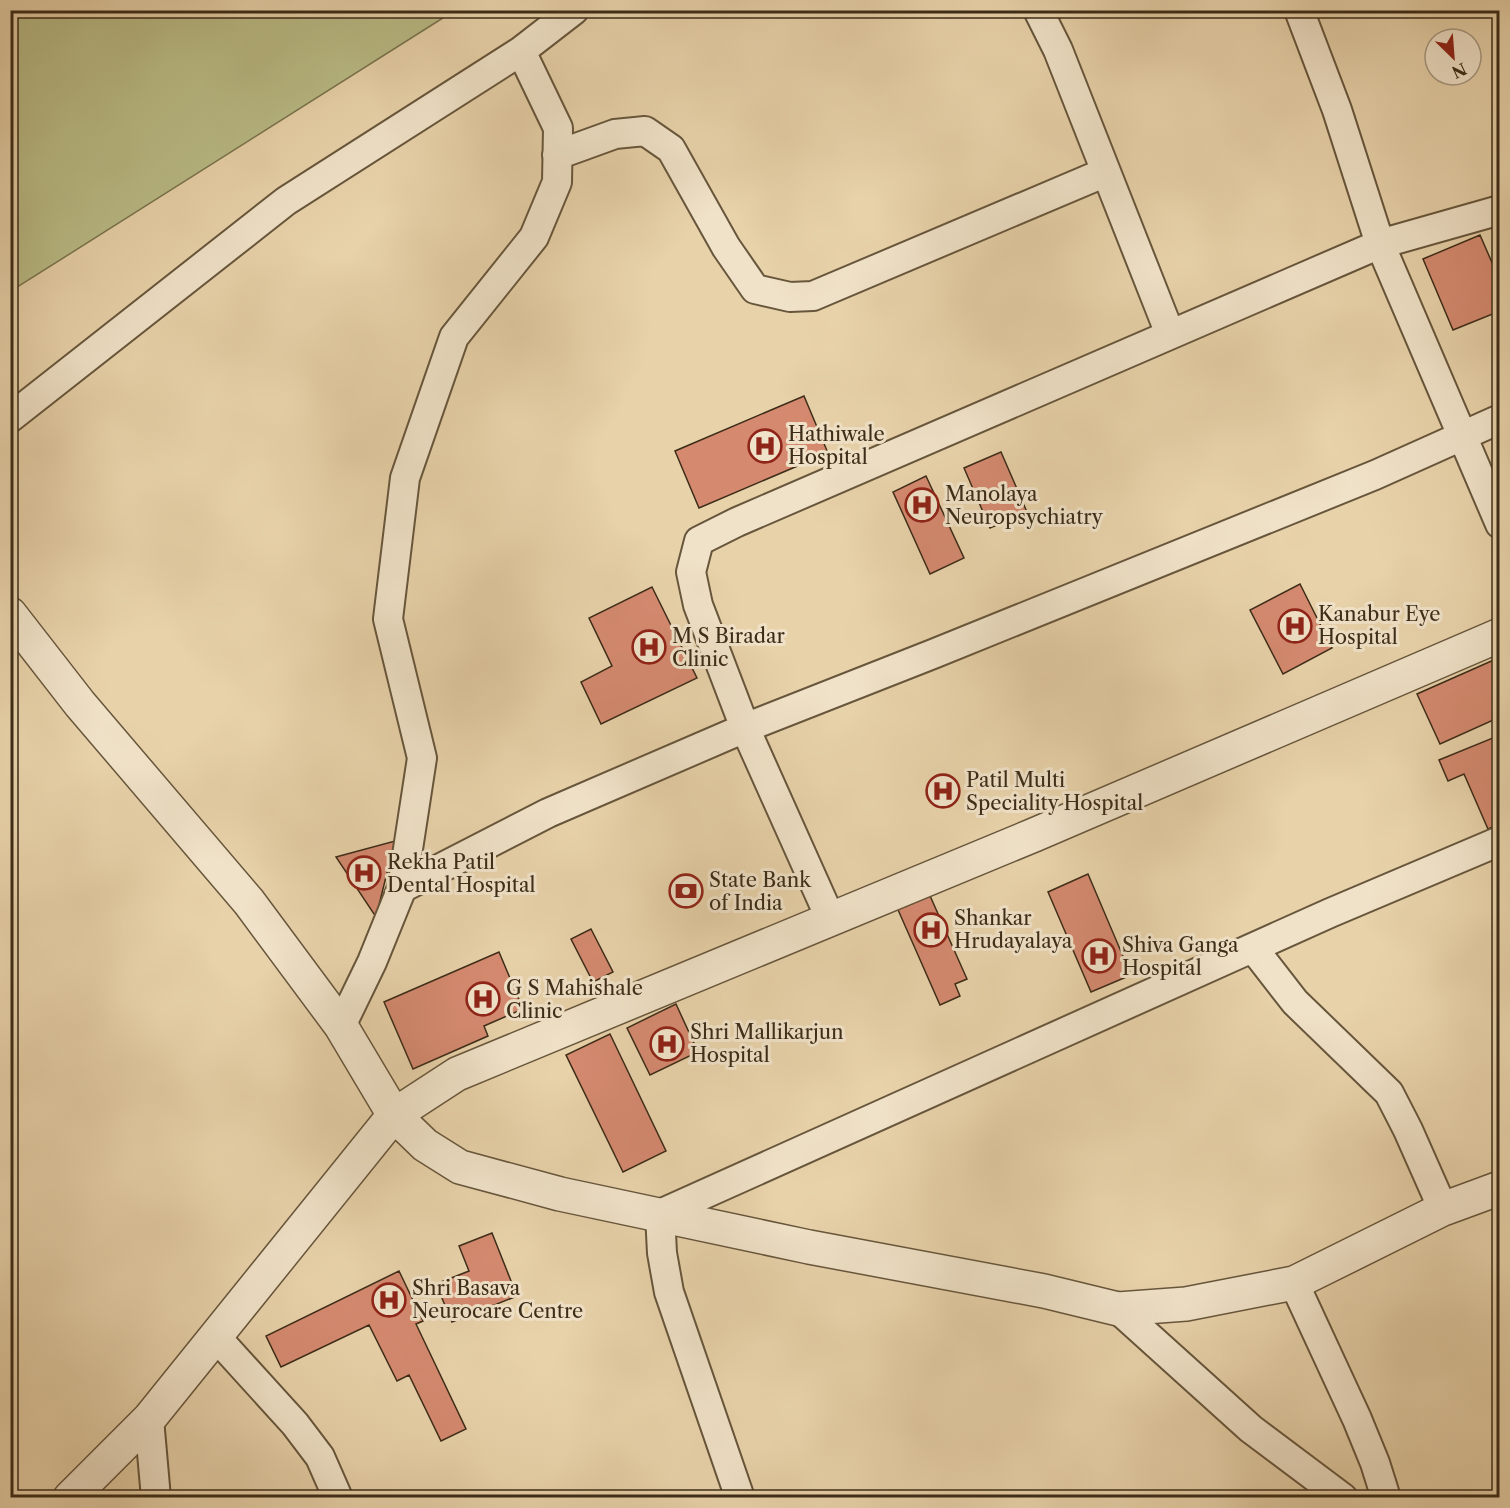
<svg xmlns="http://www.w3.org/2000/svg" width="1510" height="1508" font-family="'Libre Caslon Text',serif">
<rect width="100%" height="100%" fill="#e8d2aa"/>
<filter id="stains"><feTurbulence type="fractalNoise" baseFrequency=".00333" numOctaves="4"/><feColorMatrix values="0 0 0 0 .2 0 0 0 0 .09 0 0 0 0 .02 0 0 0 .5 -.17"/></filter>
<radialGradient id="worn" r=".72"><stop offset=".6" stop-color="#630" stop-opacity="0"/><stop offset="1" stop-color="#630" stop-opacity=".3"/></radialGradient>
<!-- green -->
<path fill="#b9bb86" stroke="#7a744f" stroke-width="1.5" d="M11,10H454V11L11,291Z"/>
<!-- building -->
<path fill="#d58a70" stroke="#3c2c18" stroke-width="1.5" d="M1480,235L1500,281V311L1453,330L1423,259Z
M804,396L828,453L699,508L675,451Z
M1001,452L1027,512L990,528L964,468Z
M926,476L964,558L930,574L893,492Z
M1300,584L1332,648L1283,674L1250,610Z
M652,587L697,678L601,724L581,682L612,666L589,618Z
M1496,659L1500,666V717L1440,744L1417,694Z
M1500,735V824L1488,829L1464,774L1448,781L1439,760Z
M395,841L376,917L336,857Z
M1088,874L1131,975L1091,992L1048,892Z
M927,889L967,979L955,984L960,996L940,1005L895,903Z
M591,929L613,972L593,982L571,939Z
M499,952L523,1009L484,1026L488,1036L413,1069L384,1002Z
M676,1004L698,1052L650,1075L627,1028Z
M610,1034L666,1151L623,1172L566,1055Z
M492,1233L517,1296L452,1322L436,1284L469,1271L459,1246Z
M399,1271L423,1321L416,1324L466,1429L441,1441L409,1375L397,1381L369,1325L281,1367L266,1336Z"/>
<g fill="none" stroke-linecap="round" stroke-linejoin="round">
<defs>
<path id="minor" d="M1038,10L1058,50L1170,334
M1299,10L1337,110L1380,244L1500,524
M557,155L615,134L645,131L671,149L726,247L755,289L790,297L813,296L1106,172
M10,418L286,201L521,51L574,10
M402,888L548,813L745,728L933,654L1375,475L1500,419
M831,920L745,728L698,605L691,572L699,541L737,522L1380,244L1500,210
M1253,948L1295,1002L1389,1093L1408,1130L1443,1209
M341,1026L372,962L402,888L422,758L388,619L405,478L454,337L534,237L557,182L558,128L521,51
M1294,1283L1357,1419L1375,1463L1386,1498
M1118,1309L1251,1429L1343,1498
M216,1337L295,1424L320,1457L338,1498
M149,1419L156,1498
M740,1498L669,1292L662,1253L660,1214L1330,913L1500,841"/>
<path id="tertiary" d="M10,614L80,704L249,902L341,1026L394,1115L425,1145L460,1167L560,1194L809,1247L1044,1291L1118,1309L1186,1304L1294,1283L1443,1209L1500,1188
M70,1498L149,1419L394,1115L457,1074L1034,835L1500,635"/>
</defs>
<!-- minor casing -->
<use href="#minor" stroke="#67563c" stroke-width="32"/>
<!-- tertiary casing -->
<use href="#tertiary" stroke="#67563c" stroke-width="36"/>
<!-- minor -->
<use href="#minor" stroke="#f0e2c8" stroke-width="28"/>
<!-- tertiary -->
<use href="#tertiary" stroke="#f0e2c8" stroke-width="33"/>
</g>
<!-- icons -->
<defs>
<symbol id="hospital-ring" viewBox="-11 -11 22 22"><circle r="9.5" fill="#f0e2c8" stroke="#8f2418" stroke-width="1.5"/><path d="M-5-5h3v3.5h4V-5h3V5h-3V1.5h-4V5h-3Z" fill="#8f2418"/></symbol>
<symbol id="bank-ring" viewBox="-11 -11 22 22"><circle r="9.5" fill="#f0e2c8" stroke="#8f2418" stroke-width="1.5"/><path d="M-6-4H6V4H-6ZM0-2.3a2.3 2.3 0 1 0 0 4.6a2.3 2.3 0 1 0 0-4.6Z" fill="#8f2418"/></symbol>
</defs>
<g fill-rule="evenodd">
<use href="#hospital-ring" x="746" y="427" width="38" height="38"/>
<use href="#hospital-ring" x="903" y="486" width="38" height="38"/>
<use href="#hospital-ring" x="1276" y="607" width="38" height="38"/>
<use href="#hospital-ring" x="630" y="628" width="38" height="38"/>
<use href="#hospital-ring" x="924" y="772" width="38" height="38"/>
<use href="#hospital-ring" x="345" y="854" width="38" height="38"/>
<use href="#bank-ring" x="667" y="872" width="38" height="38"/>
<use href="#hospital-ring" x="912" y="911" width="38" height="38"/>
<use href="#hospital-ring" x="1080" y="937" width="38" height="38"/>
<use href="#hospital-ring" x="464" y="980" width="38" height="38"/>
<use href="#hospital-ring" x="648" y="1025" width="38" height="38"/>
<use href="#hospital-ring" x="370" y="1281" width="38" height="38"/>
</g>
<g text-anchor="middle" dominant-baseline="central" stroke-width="6" stroke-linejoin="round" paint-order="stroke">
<!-- poi labels -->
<g font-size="20" fill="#3c2c18" stroke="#f0e2c8" text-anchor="start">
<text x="788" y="434">Hathiwale<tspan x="788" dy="23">Hospital</tspan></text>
<text x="945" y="494">Manolaya<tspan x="945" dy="23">Neuropsychiatry</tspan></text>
<text x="1318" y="614">Kanabur Eye<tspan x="1318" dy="23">Hospital</tspan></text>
<text x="672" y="636">M S Biradar<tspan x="672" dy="23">Clinic</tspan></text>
<text x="966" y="780">Patil Multi<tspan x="966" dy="23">Speciality Hospital</tspan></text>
<text x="387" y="862">Rekha Patil<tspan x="387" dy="23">Dental Hospital</tspan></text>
<text x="709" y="880">State Bank<tspan x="709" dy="23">of India</tspan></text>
<text x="954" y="918">Shankar<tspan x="954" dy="23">Hrudayalaya</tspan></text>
<text x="1122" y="945">Shiva Ganga<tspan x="1122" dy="23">Hospital</tspan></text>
<text x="506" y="988">G S Mahishale<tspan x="506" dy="23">Clinic</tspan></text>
<text x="690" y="1032">Shri Mallikarjun<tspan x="690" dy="23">Hospital</tspan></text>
<text x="412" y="1288">Shri Basava<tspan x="412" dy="23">Neurocare Centre</tspan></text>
</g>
</g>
<!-- margin -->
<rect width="1510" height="1508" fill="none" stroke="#e8d2aa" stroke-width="36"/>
<rect x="12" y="12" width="1486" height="1484" fill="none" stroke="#3c2c18" stroke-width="3"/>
<rect x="18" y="18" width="1474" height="1472" fill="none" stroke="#3c2c18" stroke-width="1.5"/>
<!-- north arrow -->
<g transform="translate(1453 57) rotate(155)"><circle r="28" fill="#f0e2c8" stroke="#a89982" stroke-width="1.5"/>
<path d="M0-4.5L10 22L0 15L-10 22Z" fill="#8f2418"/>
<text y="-9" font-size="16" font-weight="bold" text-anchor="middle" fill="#3c2c18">N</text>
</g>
<rect width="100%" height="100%" filter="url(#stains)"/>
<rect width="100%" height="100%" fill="url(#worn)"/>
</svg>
